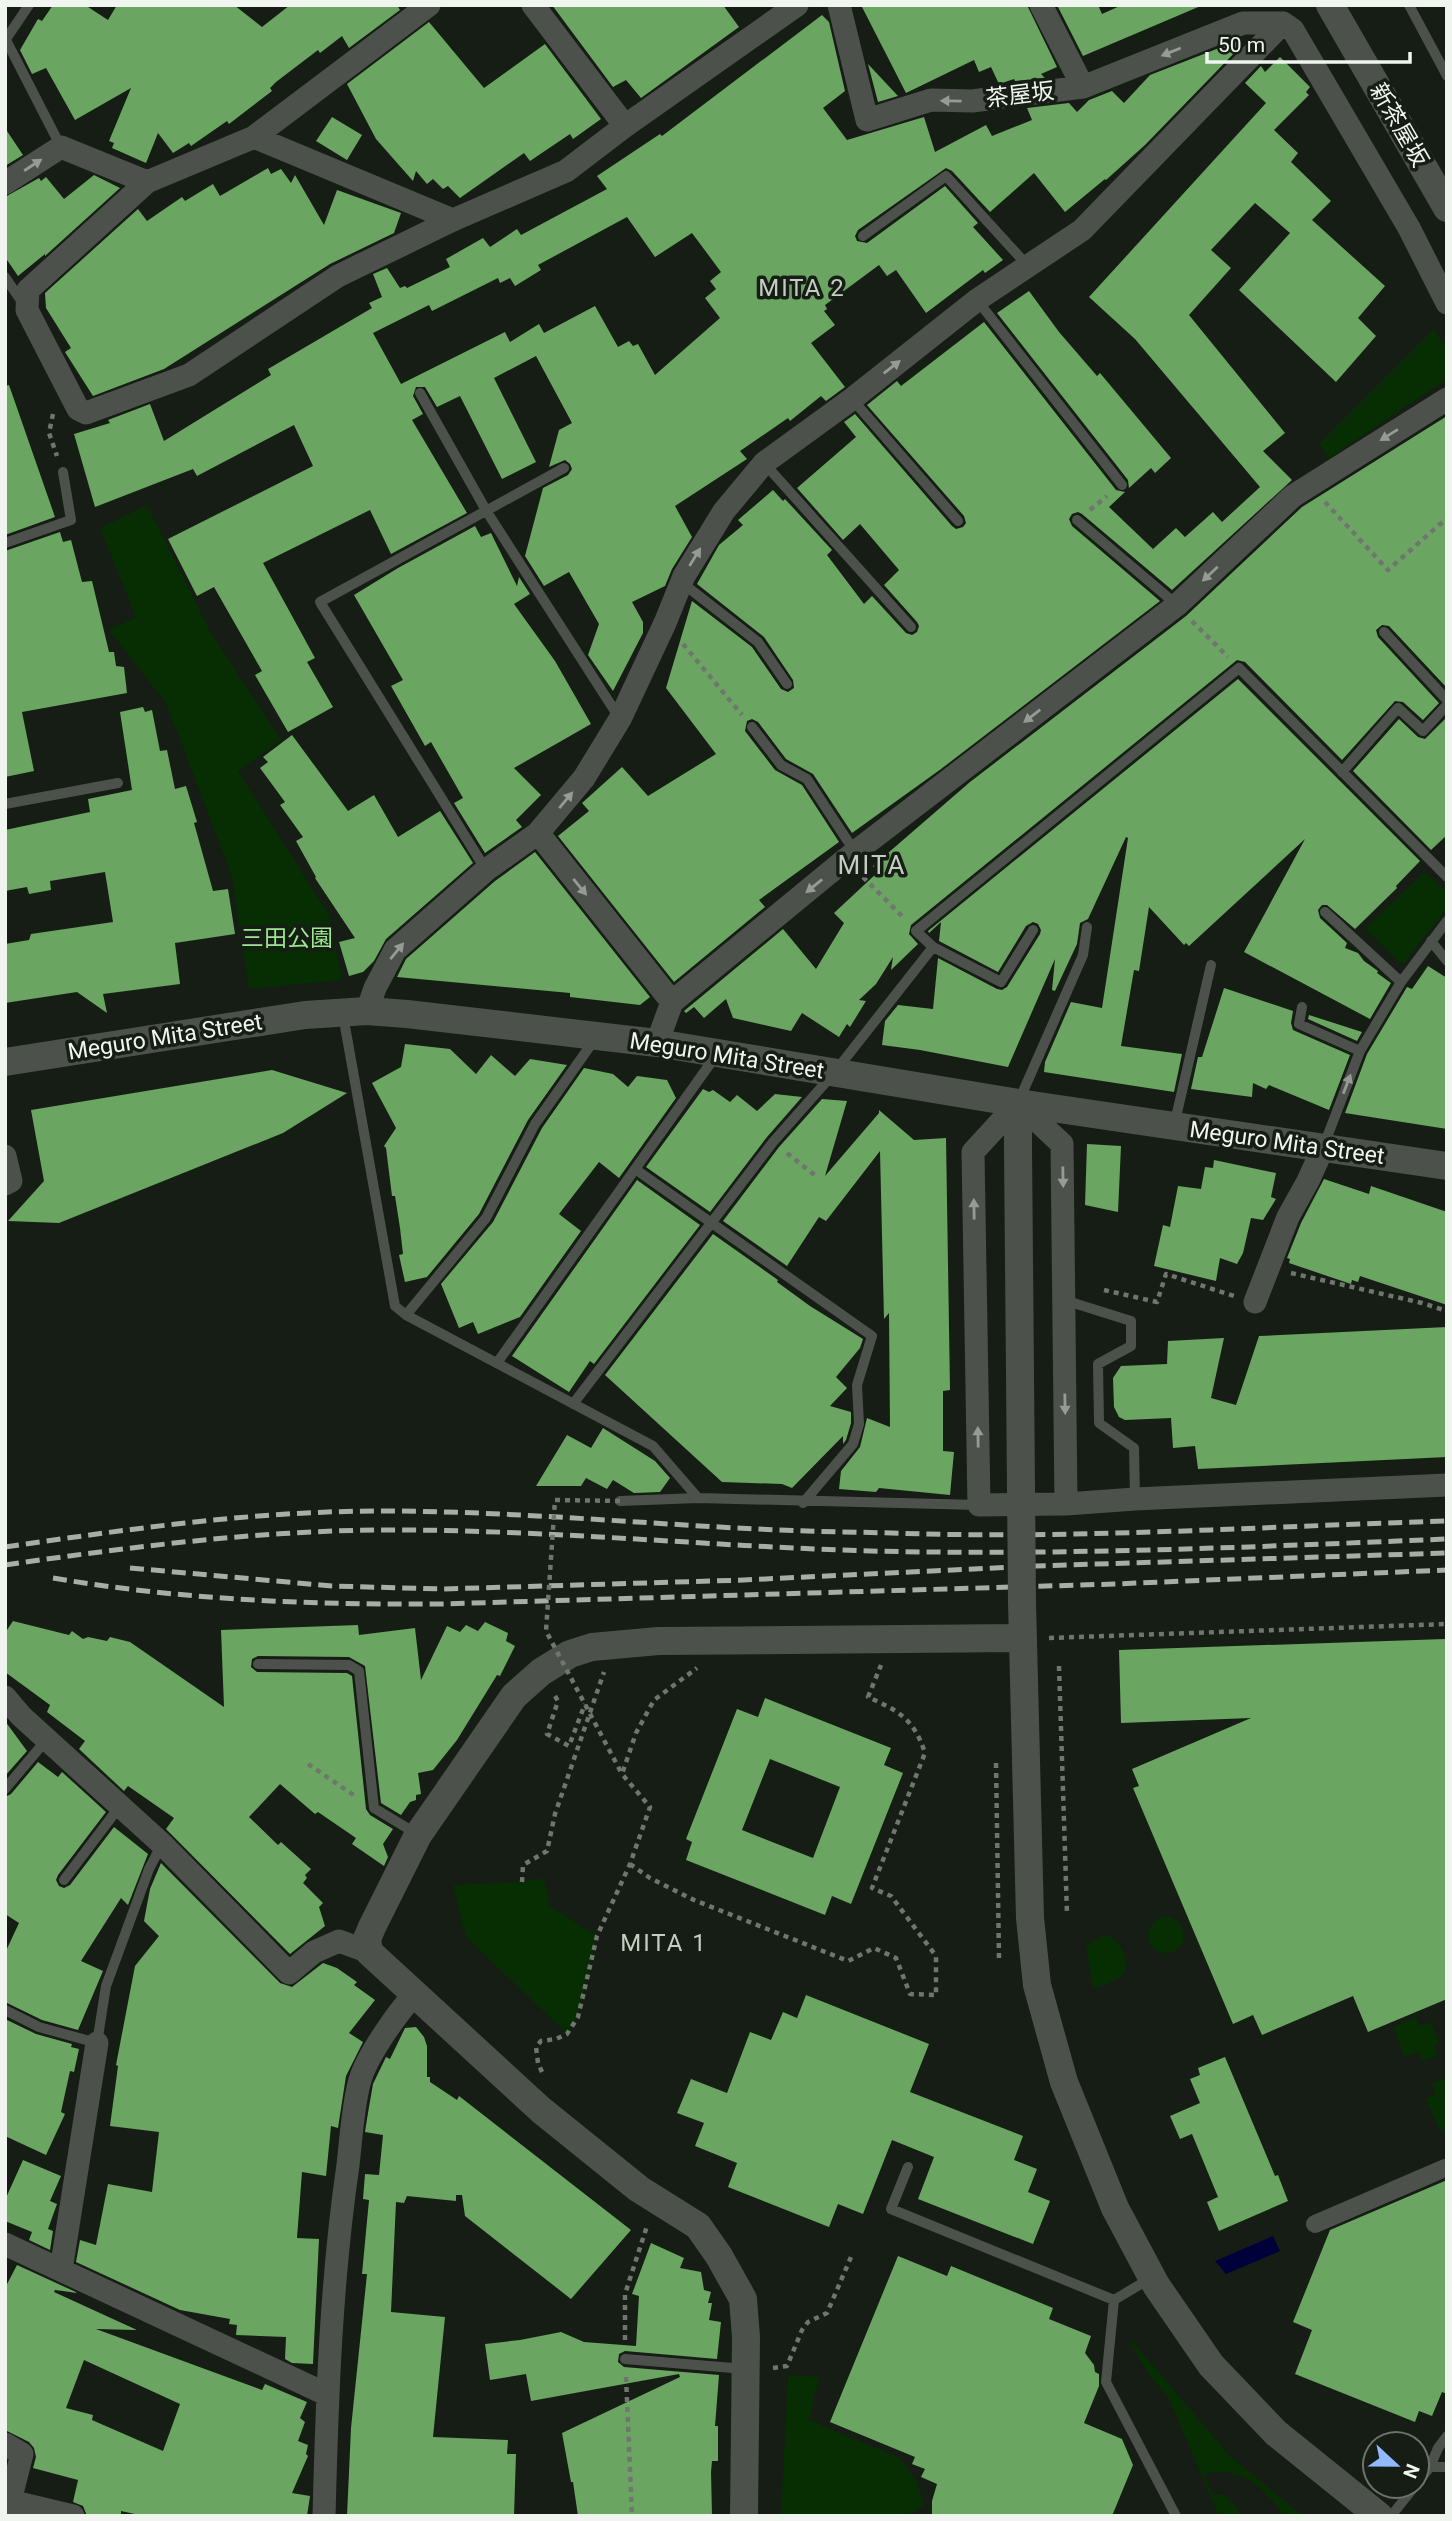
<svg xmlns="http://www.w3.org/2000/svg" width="1452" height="2521" font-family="Roboto,'Noto Sans JP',sans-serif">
<rect width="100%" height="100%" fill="#161d14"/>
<!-- green -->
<path fill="#072d03" d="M1434,329L1447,350V379L1329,458L1319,444Z
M147,505L211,633L281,740L238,771L329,915L342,980L249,989L231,873L166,703L109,630L136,617L100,528Z
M1424,872L1447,892V908L1403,965L1365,929Z
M544,1878L550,1906L597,1936L578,2017L567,2034L466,1937L453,1885L522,1882Z
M1148 1935a18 18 0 1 1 36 0a18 18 0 1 1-36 0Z
M1105,1935C1119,1936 1133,1963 1123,1974C1117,1982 1102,1985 1093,1988L1086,1945Z
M1416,2017L1420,2026L1431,2022L1439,2043L1434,2046L1438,2055L1422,2061L1418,2052L1405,2057L1393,2027Z
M1447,2078V2128L1440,2131L1426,2099L1436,2094L1432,2084Z
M1132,2341L1231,2457L1303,2516H1284C1264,2487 1241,2465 1204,2474L1213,2495H1225L1244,2516H1219L1169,2399L1149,2375L1131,2344Z
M788,2375L819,2377L809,2420L900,2458L917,2482L924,2506L907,2516H781Z"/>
<!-- water -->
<path fill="#00003a" d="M1273,2236L1280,2251L1226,2274L1215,2261Z"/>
<!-- building -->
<path fill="#6aa562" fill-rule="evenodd" d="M53,5H85L108,20L117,5H234L262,27L290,5H397L400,10L349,48L342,36L320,53L318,50L276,82L270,88L272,91L229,124L227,121L191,146L189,143L173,153L158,133L146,163L112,148L114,143L109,141L131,88L75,120L46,68L32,74L20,50L38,19L42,21Z
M552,5H723L739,27L641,98L626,80L613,87Z
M861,5H1027L1057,67L1041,74L1045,78L1015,81L1014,79L999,84L991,67L979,72L974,60L906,93Z
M1057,5H1098L1102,14L1122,5H1203L1083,56Z
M822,15L829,22L845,91L823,108L847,140L924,117L935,152L986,125L992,136L1032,120L1027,108L1069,103L1077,112L1089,100L1112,91L1124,103L1150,75L1237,41L1241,46L1145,145L1106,180L1105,179L1065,212L1034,173L990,212L952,171L946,168L858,230L855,236L857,241L867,243L945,186L978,223L973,227L1003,260L985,273L983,270L926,313L896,270L887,276L879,265L825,305L827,309L824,311L835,325L811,343L845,387L826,401L821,396L790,421L788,418L740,451L747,459L675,506L692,537L672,569L665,586L632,602L643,622V633L613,691L588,655L599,624L569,572L544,586L525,556L543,488L568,475L572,469L570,464L565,460L549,467L559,430L572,423L536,356L494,378L536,462L502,479L460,396L437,407L425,387H416L413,396L423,414L412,420L467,513L391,554L370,510L263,563L315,658L307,662L333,707L288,732L255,675L262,671L214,587L197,596L168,539L313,466L294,425L197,476L193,469L95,507L74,434L110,423L108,420L150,404L164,441L271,375L268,369L372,308L369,303L382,297L373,274L387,268L400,288L405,286L407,288L450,267L446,259L483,238L490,247L517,229L521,235L607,189L597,176L660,134L662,136ZM627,217L655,257L692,233L721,272L710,281L716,289L705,298L720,318L655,375L638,344L633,346L629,341L618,347L595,306L544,333L539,324L510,342L505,332L401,384L373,333L429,305L432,311L498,278L500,283L510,278L515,286L541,270L538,265Z
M429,22L484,88L545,44L601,119L573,139L570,134L530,161L524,153L460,198L448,186L443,189L433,179L427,184L416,171L413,181L376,139L347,84Z
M1280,57L1310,87L1306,92L1309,95L1274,130L1298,153L1291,162L1331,201L1312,220L1385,286L1358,318L1376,336L1336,382L1239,290L1290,233L1255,203L1211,250L1231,268L1189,315L1285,433L1263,451L1292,480L1172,590L1082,514L1078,512L1072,514L1069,519L1072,526L1160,601L941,769L852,833L813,774L786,759L758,722L752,719L747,721L745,731L775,770L802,785L839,842L759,900L765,907L674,982L558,836L589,811L582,803L622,767L648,796L716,754L666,688L692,601L752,647L781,689L788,692L794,688L793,680L764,637L697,584L719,545L743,525L738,520L773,490L783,501L785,499L832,550L827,555L864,604L872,596L906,633L912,635L917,632L919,626L917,622L884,585L899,570L860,524L843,540L797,488L856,437L844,422L855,414L952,526L956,529L963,527L966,523L964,516L867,405L897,381L901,386L984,322L1116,490L1125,492L1109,507L1153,549L1176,528L1185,537L1213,512L1222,522L1260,487L1135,339L1089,297L1266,103L1245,83L1261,66L1265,72Z
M868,64L898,96L878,102Z
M332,117L362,135L347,160L316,141Z
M5,128L23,155L5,166Z
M268,168L271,174L281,169L291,183L295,175L324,225L337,190L401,213L394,233L330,264L164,369L93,396L65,352L71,348L46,308L45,293L138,209L147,221L182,197L185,201L213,184L220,196Z
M94,175L120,188L45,256V254L18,276L5,257V197L39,178L41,181L46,177L64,199Z
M1029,291L1059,332L1097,376L1100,373L1171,458L1155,473L1151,468L1129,488L1128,480L997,313Z
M9,385L55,517L5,535V386Z
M1447,416V688L1389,626L1382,625L1376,630L1378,637L1439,703L1423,720L1403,702L1395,701L1342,760L1245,662L1237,660L911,925L909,934L918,944L891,970L893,957L876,984L859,1000L866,1001L850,1027L847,1024L839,1037L802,1013L791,1031L733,1018L726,999L704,1018L694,1007L686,1013L684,1011L783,929L816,969L844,923L834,913L878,872L873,866L970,782L1186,616L1302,507Z
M475,526L481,537L491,533L517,586L519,577L530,594L514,604L555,661L591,724L514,768L541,795L516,820L522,827L485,853L454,803L463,798L431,742L425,746L391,686L403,680L354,595L398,568Z
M60,532L63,542L71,540L82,582L92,581L109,652H114L116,666L124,667L127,693L22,712L34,771L5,777V551Z
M1238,679L1420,861L1396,886L1397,888L1355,929L1327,905H1322L1318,910L1320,918L1347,943L1345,948L1358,953L1364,961L1378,971L1377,973L1391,983L1370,1019L1244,952L1305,839L1189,946L1186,943L1184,945L1149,907L1139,971L1134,970L1121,1046L1182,1054L1174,1092L1044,1072L1045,1062L1071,1002L1102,1008L1128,838L1126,837L1088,919L1080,923L1077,944L1055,991L1052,990L1055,959L1008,1067L920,1050L882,1045L885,1021L898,1005L933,1009L938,958L997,989L1002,990L1007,987L1040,934L1041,930L1038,924L1033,922L1026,926L998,972L939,941L941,922L929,933L928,931Z
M143,707L145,712L152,710L160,751L167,750L175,789L186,786L197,822L194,823L213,891L228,889L235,934L175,943L180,984L103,994L107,1013L77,992L5,1003V944L29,940L31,934L113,922L105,872L50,881L51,890L29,894L27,887L5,891V830L90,812L88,799L132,790L120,712Z
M1447,717V835L1431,850L1353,771L1399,719L1418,737L1425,739Z
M292,735L348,811L374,795L398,837L440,811L473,863L386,939L374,961L363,972L349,976L339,942L355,938L315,878L316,877L296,841L303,837L280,805L285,802L260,768L268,762L263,757Z
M535,852L650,997L640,1005L570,997V993L397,977L406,959L495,881Z
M1428,966L1447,978V1129L1345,1113L1367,1054L1407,987L1412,989Z
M1224,988L1293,1011L1291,1023L1293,1030L1350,1055L1329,1110L1269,1085L1266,1089L1253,1083L1252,1097L1191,1089L1198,1057H1202Z
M1309,1015L1362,1032L1357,1041L1308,1019Z
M405,1044L450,1049L476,1074L491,1055L515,1076L530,1059L567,1065L528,1120L479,1214L427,1277L405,1282L399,1255L403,1254L400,1228L395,1196H392L386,1148L384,1146L396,1128L372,1083L401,1067Z
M584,1068L613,1074L628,1087L637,1076L667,1080L676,1098L619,1178L599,1162L559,1214L581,1231L520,1317L478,1334L473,1322L459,1328L441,1284L493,1222L542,1128Z
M272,1070L347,1093L283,1133L59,1223L8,1221L44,1181L31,1110Z
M703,1089L709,1092L713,1090L730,1102L737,1095L757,1111L775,1094L802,1097L767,1137L710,1212L646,1167Z
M822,1099L847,1101L825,1176L879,1113V1110L914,1140L946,1138L950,1390L943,1391V1451L954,1452L950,1495L879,1488L876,1492L839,1489L841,1471L860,1447L867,1418L890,1427L889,1313L884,1319L880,1151L826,1221L819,1217L787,1266L723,1221L779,1147Z
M1087,1144L1121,1146L1118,1212L1085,1205Z
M1214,1160L1276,1173L1271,1197L1276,1199L1263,1220L1251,1218L1243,1253L1237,1264L1220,1258L1216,1281L1154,1266L1163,1225L1170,1227L1178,1186L1201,1189L1205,1167L1213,1168Z
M1324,1179L1369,1194L1371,1186L1447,1212V1305L1360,1276L1358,1282L1352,1280L1351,1284L1289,1263L1290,1259L1287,1258L1301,1223Z
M637,1180L700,1225L594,1364L590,1361L569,1392L512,1356Z
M713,1234L778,1280L777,1282L810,1306L863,1339L860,1348L836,1377L847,1388L830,1406L851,1412V1423L846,1440L843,1444V1436L792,1488L782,1484L722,1482L605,1375Z
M1447,1327V1457L1198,1469L1195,1446L1173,1448L1171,1418L1125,1420L1119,1417L1114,1407L1113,1378L1121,1366L1167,1364L1168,1341L1224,1338L1211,1398L1236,1405L1259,1336Z
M603,1428L655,1461L670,1478L660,1492L634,1493L613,1480L607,1489L586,1478L581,1486H536L567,1435L591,1448Z
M13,1621L69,1635L72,1631L83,1639L88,1637L107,1641L110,1637L130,1642L224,1707L221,1630L358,1625L359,1635L415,1628L421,1680L447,1626L460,1632L466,1625L478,1631L485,1622L508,1633L506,1641L515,1646L500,1676L497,1675L457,1740L433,1770L418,1773L421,1794L416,1795V1800L410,1802L401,1815L381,1803L365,1666L349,1657L258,1656L252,1659L251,1667L257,1672L347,1673L352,1676L366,1809L370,1815L393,1829L383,1844L388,1857L384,1866L352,1844L356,1838L318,1812L315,1814L280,1784L249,1817L278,1845L281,1842L311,1869L305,1875L307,1878L303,1883L323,1903L319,1907L325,1926L290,1954L166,1829L174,1818L128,1786L124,1791L79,1749L85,1741L47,1712L50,1705L5,1672V1633Z
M1445,1639L1447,1999L1368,2032L1353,1996L1262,2035L1253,2015L1233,2024L1133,1788L1139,1786L1132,1769L1251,1718L1121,1723L1119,1650Z
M765,1698L891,1748L884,1765L903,1773L851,1904L832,1896L825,1915L686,1860L692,1842L686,1839L737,1709L758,1717ZM770,1759L840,1787L813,1858L742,1830Z
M5,1721L27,1751L5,1776Z
M38,1762L58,1777L62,1772L106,1812L58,1875L56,1880L59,1886L64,1888L70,1885L114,1827L148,1854L128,1905L121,1898L81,1961L103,1971L78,2030L42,2020L5,2002V1953L19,1923L5,1914V1797L11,1794Z
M161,1863L280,1983L292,1987L323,1963L337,1968L357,1982L354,1985L375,2000L349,2033L363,2042L346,2076L338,2128L331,2126L326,2176L302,2172L297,2238L319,2239L313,2364L292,2363L285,2359L286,2337L236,2335L237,2325L229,2324L230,2319L180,2310L76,2262L80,2240L96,2245L108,2184L152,2192L159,2132L110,2126L118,2066L116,2065L135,1966L159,1936L144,1921L150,1889Z
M806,1995L929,2044L910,2092L1023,2136L1014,2160L1037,2169L1028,2192L1050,2201L1033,2244L918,2199L934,2157L892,2140L863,2214L838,2204L829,2227L728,2187L737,2163L695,2146L704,2123L677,2113L691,2079L727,2093L750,2032L771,2040L783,2012L797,2018Z
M5,2019L36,2034L72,2044L71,2047L79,2049L74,2072L70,2071L61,2112L65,2114L46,2155L5,2136Z
M416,2027L424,2037L427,2046V2077H430V2082L457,2100L459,2096L631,2230L571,2299L465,2216L462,2195H456V2201L407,2196L404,2203L396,2202L391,2312L445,2317L433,2437L508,2440L507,2454H516L514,2516H347L351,2428L367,2274H362L369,2200L363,2199L365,2174L379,2175L383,2135L365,2132L368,2113L373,2084L386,2057L390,2059L405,2028Z
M1225,2057L1275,2176L1278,2175L1288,2201L1219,2231L1207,2202L1218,2197L1192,2134L1180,2139L1170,2116L1200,2103L1190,2079L1200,2075L1198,2068Z
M23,2160L61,2176L50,2201L57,2204L48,2229L53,2231L50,2250L29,2240L32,2232L5,2221V2200Z
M1447,2180V2394L1442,2392L1432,2416L1419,2411L1415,2422L1295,2374L1312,2330L1293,2322L1330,2230Z
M651,2243L684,2258L680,2268L701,2272L704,2290L711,2292L708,2303H712L709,2320L721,2322L717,2359L625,2351L619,2354L618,2362L624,2367L719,2375L715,2426H718V2461H712L711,2472L712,2516H578L573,2482H571L562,2433L680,2377L679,2374L531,2401L526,2374L490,2380L485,2344L520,2340L561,2332L584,2342L636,2346L639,2296L632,2294Z
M898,2256L947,2276L951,2266L1053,2308L1049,2319L1091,2336L1085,2353L1094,2365L1095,2372L1099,2374V2386L1084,2423L1122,2439L1133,2465L1112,2516H932V2501L937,2484L921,2477L925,2469L912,2464L915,2457L830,2422Z
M17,2265L78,2293L55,2290L54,2292L137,2330L96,2329L262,2390L265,2384L307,2402L300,2418L305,2422L298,2441L308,2445L306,2454L308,2456L292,2493L310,2496L307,2516H144L121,2511V2516H87L83,2506L73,2502L78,2480L33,2468L36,2457L34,2448L29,2442L5,2430V2288ZM84,2360L180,2404L163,2451L92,2420L93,2415L66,2408Z"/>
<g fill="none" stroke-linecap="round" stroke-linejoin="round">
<!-- path -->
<path stroke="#70766f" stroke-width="4.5" stroke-dasharray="5 5" stroke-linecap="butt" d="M53,414L49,433L57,456
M1325,502L1388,570L1447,518
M1090,510L1107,496
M1192,621L1228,657
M683,644L742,715
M863,877L904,918
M787,1153L817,1177
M1291,1273L1422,1303L1447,1311
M1104,1290L1157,1302L1166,1274L1234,1296
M1049,1638L1447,1624
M1059,1666L1067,1914
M555,1696L558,1701L547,1734L569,1746L585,1704
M996,1763L999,1958
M308,1764L355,1796
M630,1864L650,1878L694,1900L848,1961L874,1948L896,1958L910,1994L936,1995V1956L891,1896L872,1888L925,1753C914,1719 899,1711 868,1697L881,1665
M522,1882L523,1865L547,1851L555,1814L604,1672
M542,2072L538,2063L536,2047L541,2041L556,2039L567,2034L578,2017L597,1936L630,1864L650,1807L622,1774L636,1733L654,1700L697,1668
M625,2340V2294L647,2226
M773,2368L787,2366L802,2330L808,2322L827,2313L851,2257
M626,2377L632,2516"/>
<!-- service -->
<path stroke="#4d514c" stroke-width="10" d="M1409,5L1447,76
M5,38L61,147
M6,39L29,5
M863,236L946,176L1027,265
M5,277L24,305
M977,300L1122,485
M420,393L487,512L620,719
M852,399L958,521
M764,463L911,627
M1077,520L1177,605
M5,543L71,520L63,472
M681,582L758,642L787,684
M1384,632L1447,700
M752,727L781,765L807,779L855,852
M1342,772L1398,708L1423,731L1447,705
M5,804L118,783
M486,870L320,602L564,468
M1325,912L1401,982
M1431,941L1447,961
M933,947L1001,982L1033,930
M1302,1007L1299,1024L1360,1051
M343,1015L395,1306L406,1315L653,1446L698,1498
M1018,1103L1083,955L1087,927
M1174,1126L1211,965
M1324,1145L1360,1051L1401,982L1447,921
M635,1169L872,1336L857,1385L859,1424L853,1444L803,1503
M1064,1300L1131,1321V1346L1098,1364L1099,1423L1134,1448L1135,1499
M406,1315L486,1218L535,1124L595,1039
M497,1363L717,1054
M573,1404L773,1142L834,1073L933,947L916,931L1239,668L1447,877
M620,1501L698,1498L979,1505
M258,1664L349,1665L359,1671L374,1808L417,1834
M5,1789L47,1739
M64,1880L120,1806
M5,2010L39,2027L97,2043L106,1986L149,1869L162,1844
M908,2167L891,2209L1114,2300L1151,2278
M1114,2300L1106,2382L1176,2516
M625,2359L745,2369
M1430,2467L1438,2448L1447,2436
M1417,2483L1430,2467H1447
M1391,2516L1415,2486"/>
<!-- pedestrian -->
<path stroke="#4d514c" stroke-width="18" d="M1315,2224L1445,2168"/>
<!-- minor -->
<path stroke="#4d514c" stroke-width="23" d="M533,5L625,126
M839,5L867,120L931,100L972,101L1083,87L1243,23H1283
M1041,5L1083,87
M1283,23L1293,30L1409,228L1447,303
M254,137L429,5
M5,183L61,147L147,182
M453,220L254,137L147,182L28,290L27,310L78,409L86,413L189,375L338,276L453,220L566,171L625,126L797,5
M538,833L672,1002
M367,1011L375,988L395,950L486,870L538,833L584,778L620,719L665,623L684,576L724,511L764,463L852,399L977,300L1082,230L1283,23
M657,1043L672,1002L846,859L1177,605L1293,496L1447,399
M5,1156L11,1181L5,1184
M1255,1302L1288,1217L1308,1181L1323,1148
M1066,1504L1062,1144L1018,1103L973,1152L979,1505L1066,1504L1135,1499L1447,1485
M5,1697L21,1716L162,1844L289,1973L314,1952L339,1941L369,1952
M5,2244L328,2395
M61,2270L97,2043
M5,2444L22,2454L10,2501
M5,2510L10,2501L73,2516
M324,2516C327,2399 331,2281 348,2165C351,2139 353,2104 360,2080C367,2056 397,2013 414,1995"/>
<!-- tertiary -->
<path stroke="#4d514c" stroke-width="28" d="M1330,5L1447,208
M5,1062L305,1015L367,1011L407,1014L657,1043L1018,1103L1447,1166
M1018,1103V1147
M1022,1602L1030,1918L1037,1985L1064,2082L1115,2208L1156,2285L1211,2365L1276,2433L1379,2516
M744,2516L746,2337L743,2299L719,2256L698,2226L639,2189L541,2110L369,1952L367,1939L372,1927L418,1835L514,1696L541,1672L570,1654L592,1647L658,1641L1023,1638"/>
<!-- rail -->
<path stroke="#a8ada6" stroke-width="5" stroke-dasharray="14 7" stroke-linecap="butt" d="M5,1547C130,1529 254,1511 381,1511C507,1511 632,1523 757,1529C813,1532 869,1532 924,1534C1098,1538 1273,1526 1447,1521
M5,1565C130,1547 255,1531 381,1530C565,1529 748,1551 932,1552C1103,1554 1275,1546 1447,1539
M130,1568L332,1586L442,1589L744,1580L1035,1566L1447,1553
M53,1578C182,1600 312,1605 442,1604L1114,1584L1447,1570"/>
<!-- path-bridge -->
<path stroke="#70766f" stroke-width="4.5" stroke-dasharray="5 5" stroke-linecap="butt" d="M620,1501L555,1500L546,1631L622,1774"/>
<!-- tertiary-bridge -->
<path stroke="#4d514c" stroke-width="28" d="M1018,1147L1022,1602"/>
</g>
<!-- one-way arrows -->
<defs><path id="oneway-solid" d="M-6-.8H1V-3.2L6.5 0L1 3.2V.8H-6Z" transform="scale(1.75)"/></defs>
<g fill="#969b95">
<use href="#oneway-solid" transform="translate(1171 52) rotate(158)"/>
<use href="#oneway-solid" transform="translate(951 101) rotate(-179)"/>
<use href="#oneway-solid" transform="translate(33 165) rotate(-33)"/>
<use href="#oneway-solid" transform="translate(892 367) rotate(-38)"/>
<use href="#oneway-solid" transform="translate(1389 435) rotate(148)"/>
<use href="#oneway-solid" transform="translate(695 557) rotate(-58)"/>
<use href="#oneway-solid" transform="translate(1210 574) rotate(137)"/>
<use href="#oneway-solid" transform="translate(1032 716) rotate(142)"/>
<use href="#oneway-solid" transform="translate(566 800) rotate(-50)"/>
<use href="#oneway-solid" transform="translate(814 886) rotate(141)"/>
<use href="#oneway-solid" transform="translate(580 887) rotate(51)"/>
<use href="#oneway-solid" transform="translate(397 951) rotate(-51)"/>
<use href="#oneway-solid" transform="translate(1347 1084) rotate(-69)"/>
<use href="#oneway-solid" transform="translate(1063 1177) rotate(89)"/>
<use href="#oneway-solid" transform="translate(974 1209) rotate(-91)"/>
<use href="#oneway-solid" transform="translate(1065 1404) rotate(89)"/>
<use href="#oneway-solid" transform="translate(978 1437) rotate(-91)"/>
</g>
<g text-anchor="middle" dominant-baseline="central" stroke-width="7" stroke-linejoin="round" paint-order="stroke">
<!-- street labels -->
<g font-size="23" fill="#f0f5ef" stroke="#161d14">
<text transform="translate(1020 95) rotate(-7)">茶屋坂</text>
<text transform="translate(1399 125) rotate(60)">新茶屋坂</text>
<text transform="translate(165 1037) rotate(-9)">Meguro Mita Street</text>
<text transform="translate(727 1056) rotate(9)">Meguro Mita Street</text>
<text transform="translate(1287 1143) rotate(8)">Meguro Mita Street</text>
</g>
<!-- park labels -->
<g font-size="23" fill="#9ae98f" stroke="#161d14">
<text x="287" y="938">三田公園</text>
</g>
<!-- neighbourhood labels -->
<g font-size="24" letter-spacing="2" fill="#c3cdc1" stroke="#161d14">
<text x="802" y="288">MITA 2</text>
<text x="664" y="1943">MITA 1</text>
</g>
<!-- quarter labels -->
<g font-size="26" letter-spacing="2" fill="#c3cdc1" stroke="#161d14">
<text x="872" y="865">MITA</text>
</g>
</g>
<!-- border -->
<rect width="1452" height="2521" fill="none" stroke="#f0f5ef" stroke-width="14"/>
<!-- north arrow -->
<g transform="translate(1396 2465) rotate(112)"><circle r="33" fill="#161d14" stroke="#6d736c" stroke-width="2"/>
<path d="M0-5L12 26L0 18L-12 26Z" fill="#92b8fd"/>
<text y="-10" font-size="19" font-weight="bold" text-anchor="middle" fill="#f0f5ef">N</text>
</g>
<!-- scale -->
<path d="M1207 52v10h203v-10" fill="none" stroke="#f0f5ef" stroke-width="3.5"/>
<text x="1218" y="52" font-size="21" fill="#f0f5ef" stroke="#161d14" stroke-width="5" paint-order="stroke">50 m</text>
</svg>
